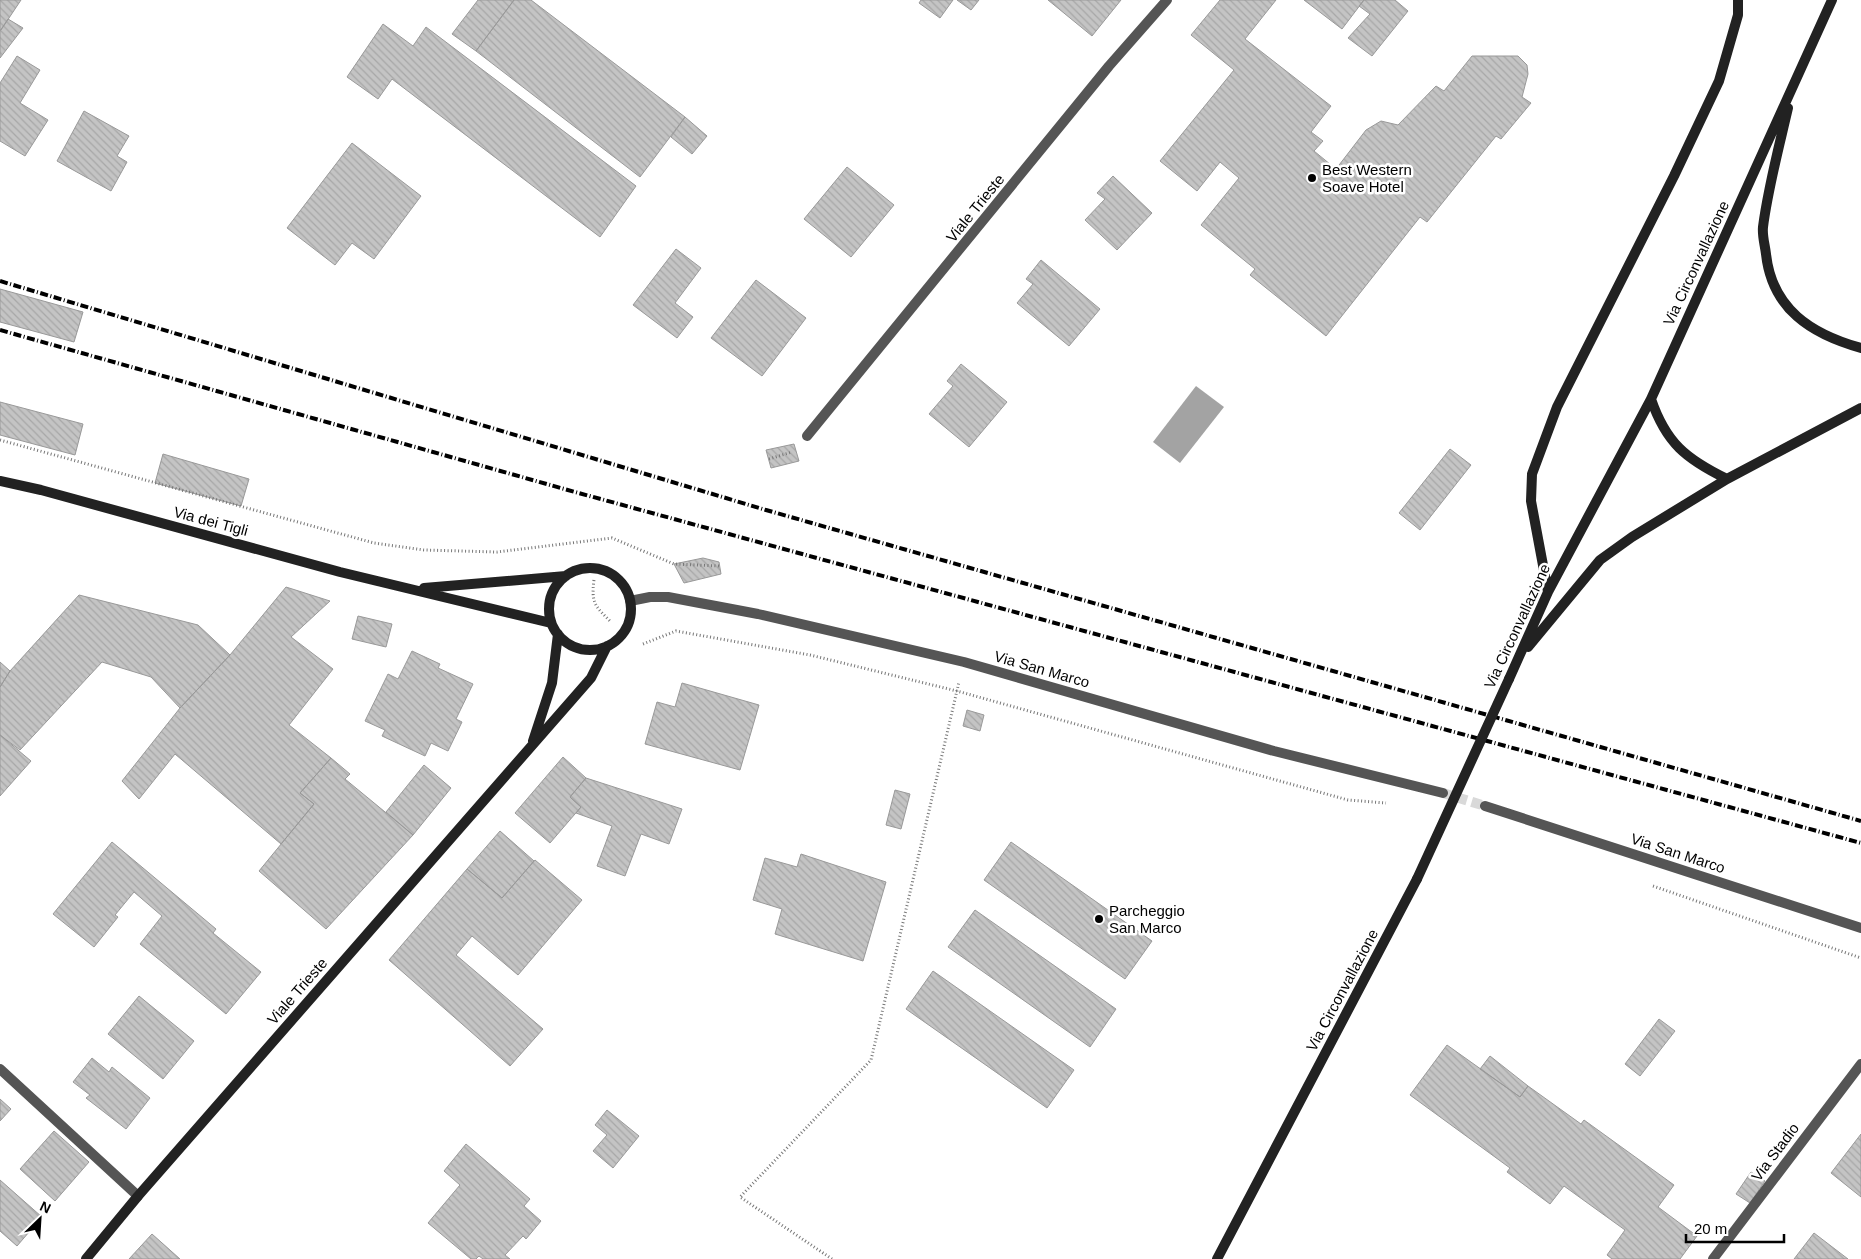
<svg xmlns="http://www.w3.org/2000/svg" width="1861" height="1259" font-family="Arial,sans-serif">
<defs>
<pattern id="building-back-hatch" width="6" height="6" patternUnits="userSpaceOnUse" patternTransform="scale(1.25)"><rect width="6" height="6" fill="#c4c4c4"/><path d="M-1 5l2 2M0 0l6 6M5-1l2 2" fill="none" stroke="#a7a7a7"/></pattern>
</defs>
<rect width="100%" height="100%" fill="#fff"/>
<!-- water -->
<path fill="#a3a3a3" d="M1196,386L1224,407L1180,463L1153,442Z"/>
<!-- building -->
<path fill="url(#building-back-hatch)" stroke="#999" d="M0,0H21L1,30H0Z
M478,0H514L476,51L452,34Z
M514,0H531L685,117L640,177L476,51Z
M921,0H953L940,18L919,3Z
M957,0H979L971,10Z
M1048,0H1121L1092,36Z
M1220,0H1276L1245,39L1331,106L1311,132L1323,141L1314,151L1336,169L1366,130L1381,121L1398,125L1436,86L1444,91L1472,56H1518L1527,65L1528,74L1522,97L1531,103L1501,139L1496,136L1427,222L1420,217L1326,336L1250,275L1255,269L1201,225L1239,178L1220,162L1197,191L1160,161L1234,70L1191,35Z
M1304,0H1364L1342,29Z
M1364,0H1395L1408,11L1372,56L1348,38L1370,14L1359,6Z
M8,19L23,28L0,58V31Z
M383,24L413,46L426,27L636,186L600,237L392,79L378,99L347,77Z
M17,56L40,70L20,103L48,120L25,156L0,141V83Z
M84,111L129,136L117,156L127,162L111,191L57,161Z
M685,117L707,136L692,154L671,137Z
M352,143L421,196L374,259L352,243L335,265L287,228Z
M847,167L894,205L851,257L804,219Z
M1113,176L1152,213L1117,250L1085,220L1105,199L1097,193Z
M676,249L701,268L675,303L693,317L677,338L633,305Z
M1041,260L1100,309L1069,346L1017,303L1033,284L1026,279Z
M756,280L806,318L762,376L711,338Z
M0,289L83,312L74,342L0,322Z
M961,364L1007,402L969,447L929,414L953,386L947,381Z
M0,402L83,424L75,455L0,435Z
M794,444L799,461L771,468L766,450Z
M1450,449L1471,465L1420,530L1399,513Z
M163,454L249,479L241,506L155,483Z
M703,558L719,562L721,574L684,583L674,564Z
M286,587L330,601L291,637L333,669L289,725L331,758L300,793L314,804L281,844L175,754L139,799L122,781L180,708L230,655Z
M79,595L198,625L230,655L180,708L151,677L102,662L20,750L0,735V687L10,671Z
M358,616L392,624L386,647L352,639Z
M412,651L440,664L438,668L473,684L456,719L462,722L448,751L431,743L425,756L382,736L385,730L365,721L388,674L398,679Z
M0,662L10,671L0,687Z
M682,683L759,705L740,770L645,744L657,702L675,707Z
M967,710L984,715L980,731L963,726Z
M0,735L31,761L0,796Z
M563,757L586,778L570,797L581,807L550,843L515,813Z
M331,758L350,774L345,779L413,835L326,929L259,871L314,804L300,793Z
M424,765L451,788L413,835L386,812Z
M586,778L682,809L669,844L641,834L625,876L597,866L612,826L576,813L581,807L570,797Z
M895,790L910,794L901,829L886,825Z
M500,831L534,861L502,898L467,869Z
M112,842L216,929L213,933L261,972L226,1014L140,944L162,916L134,892L115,915L118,917L94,947L53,914Z
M1011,842L1152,941L1125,979L984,880Z
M801,854L886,882L863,961L775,934L782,909L753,900L765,858L797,867Z
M535,860L582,900L518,975L472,936L456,955L543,1029L510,1066L389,960L467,869L502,898Z
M975,910L1116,1009L1090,1047L948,947Z
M933,971L1074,1070L1047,1108L906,1009Z
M139,996L194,1041L163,1079L108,1034Z
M1659,1019L1675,1031L1640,1076L1625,1064Z
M1447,1045L1520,1097L1528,1086L1581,1124L1584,1120L1674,1185L1658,1207L1697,1236L1680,1259H1612L1607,1255L1625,1230L1564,1186L1550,1204L1507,1172L1510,1168L1410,1095Z
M1490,1056L1528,1086L1520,1097L1480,1069Z
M92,1058L109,1072L112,1067L150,1098L126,1129L86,1098L90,1095L73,1082Z
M0,1099L11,1109L0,1121Z
M607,1110L639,1136L613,1168L593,1151L607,1135L595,1125Z
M54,1131L89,1162L55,1201L20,1169Z
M1861,1134V1197L1831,1173Z
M466,1144L530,1199L524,1206L541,1221L526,1239L523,1236L505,1255L510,1259H483L479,1256L476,1259H471L428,1223L460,1185L444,1171Z
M1751,1172L1765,1181L1750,1203L1736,1194Z
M0,1180L42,1217L17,1246L0,1231Z
M1814,1233L1848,1259H1794Z
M152,1234L180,1259H129Z"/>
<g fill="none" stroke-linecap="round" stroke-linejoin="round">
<!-- street-tunnel -->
<path stroke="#d9d9d9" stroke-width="10" stroke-dasharray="10 5" stroke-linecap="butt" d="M1443,793L1485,806"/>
<!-- path -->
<path stroke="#777" stroke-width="3" stroke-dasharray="1 2.5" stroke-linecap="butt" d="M0,440L374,543L424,550L497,552L612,538L674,564L719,566
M769,459L792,452
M594,580C591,603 595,606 611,622
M643,644L676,631L810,655L957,691L1348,800L1386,803
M1653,886L1861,958
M832,1259L740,1197L871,1060L959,682"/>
<!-- lane -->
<path stroke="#555" stroke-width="10" d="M0,1069L138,1196"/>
<!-- street -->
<path stroke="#555" stroke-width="10" d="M807,436L1109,66L1167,0
M630,601L650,597H668L758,614L964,662L1274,751L1443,793
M1485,806L1861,928
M1713,1259L1861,1064"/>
<!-- secondary -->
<path stroke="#222" stroke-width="10" d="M1788,108C1779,147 1768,188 1763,227C1762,236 1765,245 1766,254C1772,309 1811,334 1861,348
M1651,399C1666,443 1686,459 1727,479
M0,481L41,490L340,572L551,623
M549 609a41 41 0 1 1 82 0a41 41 0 1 1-82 0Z
M424,588L566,576
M1548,592L1531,501L1532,474L1557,407L1674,176L1719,81L1738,15V0
M1528,647L1600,560L1632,537L1727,479L1861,408
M1509,679L1548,592L1651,399L1832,0
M533,741L552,683L558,634
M86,1259L138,1196L591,678L607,646
M1217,1259L1417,879"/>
<!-- rail -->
<path stroke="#000" stroke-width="4" stroke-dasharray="8 2.5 1 2.5" stroke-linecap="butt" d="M0,281L766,510L1861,821
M0,330L575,492L1861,843"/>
<!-- secondary-bridge -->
<path stroke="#222" stroke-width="10" d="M1417,879L1509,679"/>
</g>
<!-- markers -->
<g fill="#000" stroke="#fff" stroke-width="2">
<circle cx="1312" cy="178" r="5"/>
<circle cx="1099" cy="919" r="5"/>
</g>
<g text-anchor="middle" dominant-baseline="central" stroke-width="5" stroke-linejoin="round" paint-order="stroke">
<!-- poi labels -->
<g font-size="15" fill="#000" stroke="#fff" text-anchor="start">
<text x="1322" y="169">Best Western<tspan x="1322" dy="17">Soave Hotel</tspan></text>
<text x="1109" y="910">Parcheggio<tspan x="1109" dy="17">San Marco</tspan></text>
</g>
<!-- street labels -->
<g font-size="15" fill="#000" stroke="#fff">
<text transform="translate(975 208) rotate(-51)">Viale Trieste</text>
<text transform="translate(1696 263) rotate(-65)">Via Circonvallazione</text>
<text transform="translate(211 521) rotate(15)">Via dei Tigli</text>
<text transform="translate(1517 626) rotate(-65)">Via Circonvallazione</text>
<text transform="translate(1042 669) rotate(16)">Via San Marco</text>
<text transform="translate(1678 853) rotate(18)">Via San Marco</text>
<text transform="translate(1342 990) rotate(-62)">Via Circonvallazione</text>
<text transform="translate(297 991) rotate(-49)">Viale Trieste</text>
<text transform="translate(1775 1152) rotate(-53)">Via Stadio</text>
</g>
</g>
<!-- north arrow -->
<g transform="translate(40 1219) rotate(25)" stroke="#ffffff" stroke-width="4" paint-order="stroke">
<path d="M0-4L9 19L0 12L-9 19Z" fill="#000000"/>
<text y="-8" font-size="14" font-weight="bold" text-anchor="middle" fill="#000000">N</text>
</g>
<!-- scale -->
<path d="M1686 1234v8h98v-8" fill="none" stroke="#000000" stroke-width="2.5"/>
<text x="1694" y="1234" font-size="15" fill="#000000" stroke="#ffffff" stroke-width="4" paint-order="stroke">20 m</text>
</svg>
